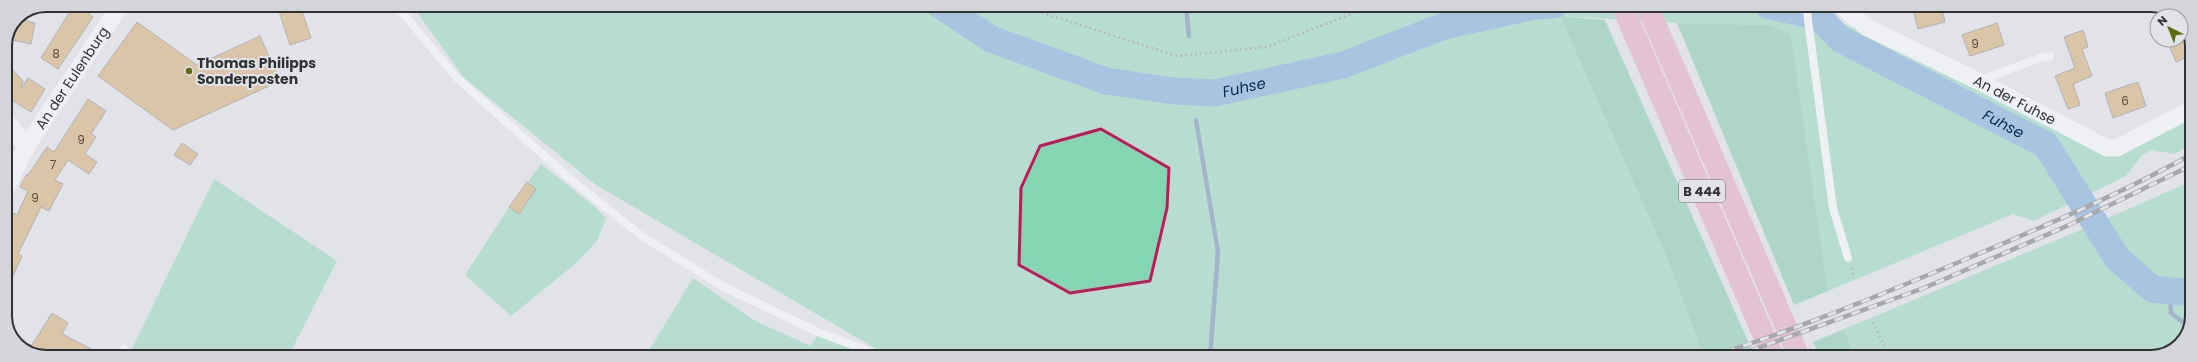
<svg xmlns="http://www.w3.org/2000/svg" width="2197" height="362" font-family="Poppins,sans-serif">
<rect width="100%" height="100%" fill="#e1e3e9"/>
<!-- green -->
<path fill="#83d6b1" d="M412,5H1805L1803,10L1862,31L2112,156L2192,116V144L2174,154L2152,150L2142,155L2126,176L2034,221L2013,214L1828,291L1791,34L1770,25L1677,23L1560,16L1666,256L1704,357H890L596,185L464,78Z
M541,164L594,206L606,218L597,241L575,264L511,316L465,275L509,207Z
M214,179L337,261L288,357H128Z
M2192,181V322L2178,347L2151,357H1855L1844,329L2078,231Z
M693,278L755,321L811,346L817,336L874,357H645Z"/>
<!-- forest -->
<path fill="#6dc69f" d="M1560,16L1605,20L1755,357H1704L1666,256Z
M1677,23L1770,25L1791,34L1828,291L1794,305Z
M1844,329L1855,357H1820L1813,342Z"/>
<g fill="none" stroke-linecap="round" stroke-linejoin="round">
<!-- stream -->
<path stroke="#547da5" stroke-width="4.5" d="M1186,5L1189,36
M1196,120L1218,252L1210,357
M2170,291L2171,313L2189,327"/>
<!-- river -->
<g stroke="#649dd6" stroke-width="27">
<path id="s1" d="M940,5L991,39L1106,81L1174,91L1215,93L1343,65L1444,26L1535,6L1554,5"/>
<path id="s2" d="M1767,5L1819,17L1840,39L2046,145L2117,258L2152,289L2192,293"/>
</g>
</g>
<!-- building -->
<path fill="#d09f5b" stroke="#797671" d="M74,5H95L89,14L93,17L58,69L41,58Z
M277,5H300L311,38L290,45Z
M1912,5H1941L1945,22L1918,29Z
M22,20L35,23L31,44L8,39L14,24L21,26Z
M137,22L197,65L260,36L280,81L173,130L98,76Z
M1997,23L2004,45L1970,56L1962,35Z
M2083,30L2088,47L2082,49L2092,76L2073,84L2080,105L2068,109L2055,76L2075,68L2064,37Z
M2190,37L2192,41V55L2176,62L2169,45Z
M5,62L23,81L21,89L28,78L45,89L31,112L5,96Z
M2138,82L2146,106L2113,118L2105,93Z
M88,99L106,111L91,134L96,137L85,154L97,162L89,174L68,160L55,180L63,184L49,211L41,207L18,254L22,256L5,294V232L14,213L17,215L28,191L20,187L26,175H28L47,147L54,152Z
M182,143L198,154L190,165L174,155Z
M527,182L536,189L519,214L509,207Z
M52,313L68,323L62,334L107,357H40L26,349V345H32Z"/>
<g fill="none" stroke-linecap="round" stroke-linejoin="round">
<!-- path -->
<path stroke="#818387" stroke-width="2.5" stroke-dasharray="2 3" stroke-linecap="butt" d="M1018,5L1177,56L1267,47L1374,5
M132,10L156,11
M1851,268L1854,277
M1873,322L1886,349L1883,357"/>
<!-- lane -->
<path stroke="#fff" stroke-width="8" d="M396,5L457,78L568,177L643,237L724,287L818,332L884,357
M1806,5L1833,208L1848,258
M1978,81L2040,58L2050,56
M121,357L124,349"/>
<!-- street -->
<g stroke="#fff" stroke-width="17">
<path id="s3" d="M1841,5L1866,27L1978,81L2107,148H2117L2192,109"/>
<path d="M5,119L26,147L5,191"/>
<path id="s4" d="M26,147L118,9"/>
</g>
<!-- highway -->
<path stroke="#e49abb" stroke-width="22" d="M1622,5L1773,357
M1647,5L1799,357"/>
<defs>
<path id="rail" d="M1709,357C1792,331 1873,298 1952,265C2033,231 2115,197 2192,154
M1733,357L1924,288L2067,226L2192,165"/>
</defs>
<!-- rail casing -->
<use href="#rail" stroke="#5f6063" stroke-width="4.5"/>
<!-- rail -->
<use href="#rail" stroke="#e1e3e9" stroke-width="3" stroke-dasharray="9" stroke-linecap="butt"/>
</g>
<!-- marked area -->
<path d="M0 0H2197V362H0ZM1101,129L1169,168L1167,208L1150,281L1070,293L1019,265L1021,188L1040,146Z" fill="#e1e3e9" fill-opacity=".55" fill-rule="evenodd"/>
<path fill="none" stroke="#c2185b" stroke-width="3" stroke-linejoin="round" d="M1101,129L1169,168L1167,208L1150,281L1070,293L1019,265L1021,188L1040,146Z"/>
<!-- markers -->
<circle fill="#606a0f" stroke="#e1e3e9" stroke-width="1.5" cx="189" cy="71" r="4"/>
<g text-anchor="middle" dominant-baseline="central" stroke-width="4" stroke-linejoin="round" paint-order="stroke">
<!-- number labels -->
<g font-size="12" fill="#584c3d">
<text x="1975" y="43">9</text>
<text x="56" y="53">8</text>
<text x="2125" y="100">6</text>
<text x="81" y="139">9</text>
<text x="53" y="164">7</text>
<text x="35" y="197">9</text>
</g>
<!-- shield labels -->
<rect fill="#e1e3e9" stroke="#65666a" stroke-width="1" x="1679" y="180" width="46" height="22" rx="3"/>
<g font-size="13" font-weight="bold" fill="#303133">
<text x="1702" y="191">B 444</text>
</g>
<!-- poi labels -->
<g font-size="14" font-weight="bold" fill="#303133" stroke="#e1e3e9" text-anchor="start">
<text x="197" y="63">Thomas Philipps<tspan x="197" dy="16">Sonderposten</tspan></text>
</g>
<!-- street labels -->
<g font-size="14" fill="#303133" stroke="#e1e3e9">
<text stroke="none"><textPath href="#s4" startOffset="83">An der Eulenburg</textPath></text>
<text stroke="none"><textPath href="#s3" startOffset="199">An der Fuhse</textPath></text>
</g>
<!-- water labels -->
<g font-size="15" font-style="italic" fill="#012d52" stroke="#e1e3e9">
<text stroke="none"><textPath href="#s1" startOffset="323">Fuhse</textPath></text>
<text stroke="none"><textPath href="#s2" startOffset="268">Fuhse</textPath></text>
</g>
</g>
<!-- crop -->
<path d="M0 0H2197V362H0ZM46 12H2151A34 34 0 0 1 2185 46V316A34 34 0 0 1 2151 350H46A34 34 0 0 1 12 316V46A34 34 0 0 1 46 12Z" fill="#d3d5da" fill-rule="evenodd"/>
<path fill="none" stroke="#303133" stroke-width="2" d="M46 12H2151A34 34 0 0 1 2185 46V316A34 34 0 0 1 2151 350H46A34 34 0 0 1 12 316V46A34 34 0 0 1 46 12Z"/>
<!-- north arrow -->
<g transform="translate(2169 28) rotate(317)"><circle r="19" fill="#e1e3e9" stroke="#9a9ca0"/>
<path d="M0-3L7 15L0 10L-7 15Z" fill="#606a0f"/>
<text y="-6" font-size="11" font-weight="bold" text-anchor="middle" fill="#303133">N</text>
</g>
</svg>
